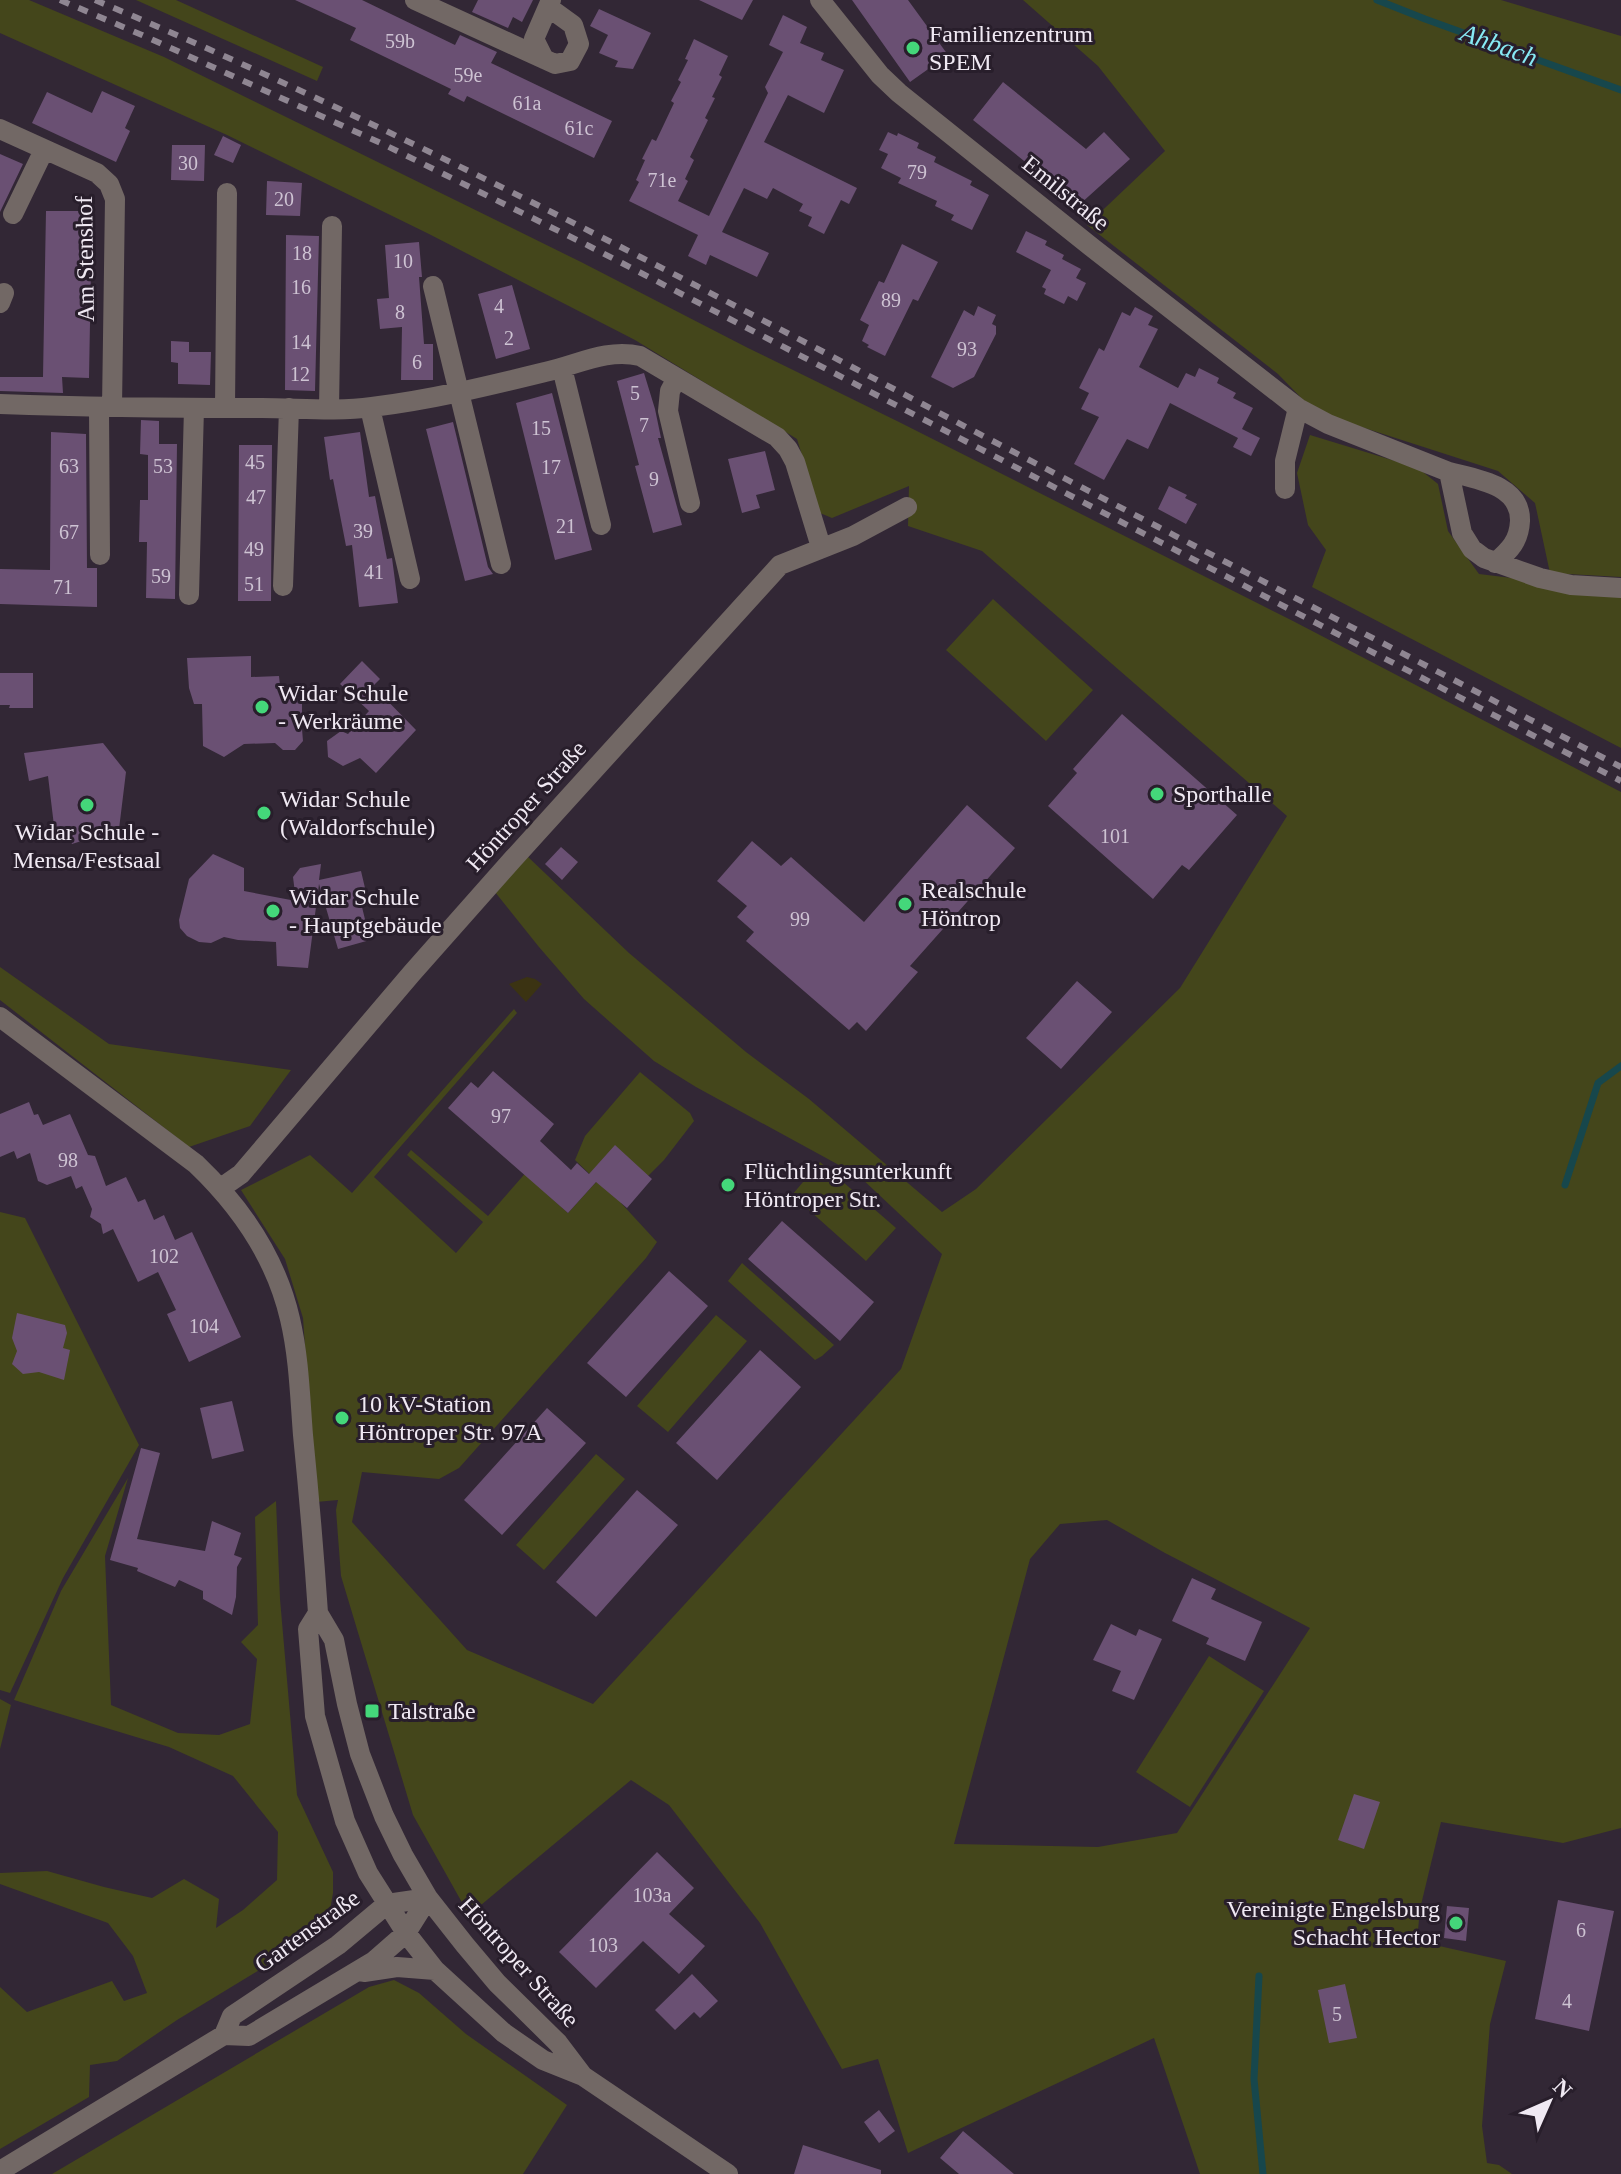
<svg xmlns="http://www.w3.org/2000/svg" width="1621" height="2174" font-family="'Times New Roman',serif">
<rect width="100%" height="100%" fill="#322735"/>
<!-- green -->
<path fill="#44461b" fill-rule="evenodd" d="M0,0H29L164,57L581,262L748,348L899,422L1293,621L1621,792V1828L1563,1843L1441,1822L1420,1909L1417,1941L1506,1961L1490,2024L1482,2126L1487,2163L1499,2165L1512,2174H1200L1154,2038L908,2153L878,2059L842,2069L760,1923L669,1805L631,1780L469,1915L413,1815L341,1576L336,1510L338,1500L316,1502L303,1318L285,1259L241,1190L310,1155L352,1193L514,1009L517,1013L374,1177L456,1253L483,1222L407,1155L411,1150L488,1216L536,1161L548,1195L568,1213L597,1181L575,1160L585,1136L640,1072L690,1113L694,1121L664,1160L621,1203L657,1242L646,1258L459,1468L439,1479L362,1472L352,1522L467,1650L593,1704L901,1369L942,1254L859,1176L696,1087L654,1061L584,999L539,947L495,892L527,856L629,953L746,1052L809,1099L942,1212L976,1189L1180,988L1287,816L982,551L908,526L909,486L832,518L820,513L797,439L635,340L429,234L227,135L0,33ZM1107,1520L1165,1553L1310,1628L1177,1833L1098,1847L954,1844L1030,1559L1060,1524Z
M136,0H176L323,67L317,81Z
M1023,0H1501L1621,36V577L1550,573L1535,503L1498,471L1315,412L1278,374L1087,225L1165,151L1098,66Z
M1310,435L1418,468L1438,484L1448,531L1479,574L1621,591V748L1312,587L1326,550L1308,525L1297,473Z
M993,599L1093,690L1046,741L946,650Z
M0,967L109,1044L291,1070L250,1126L189,1147L0,1000Z
M820,1162L896,1228L866,1261L792,1195Z
M0,1212L25,1218L139,1445L63,1578L10,1693L0,1690Z
M742,1263L834,1345L822,1356L815,1360L728,1281Z
M716,1315L747,1341L668,1432L637,1406Z
M596,1454L625,1479L544,1570L516,1545Z
M128,1478L105,1556L111,1705L178,1733L219,1735L250,1724L257,1659L241,1642L258,1625L255,1517L276,1501L280,1599L297,1795L333,1872V1893L330,1910L317,1934L297,1947L177,2020L117,2061L90,2065L89,2097L0,2149V1987L27,2012L112,1981L124,2001L147,1993L133,1956L108,1923L0,1884V1873L47,1871L104,1887L152,1898L184,1879L219,1899L216,1928L243,1910L277,1880L278,1832L233,1776L169,1747L14,1700L61,1591Z
M1209,1656L1264,1691L1190,1807L1136,1772Z
M0,1699L11,1705L0,1749Z
M394,1980L419,1993L466,2034L567,2105L523,2174H52L369,1987Z"/>
<!-- sand -->
<path fill="#3b3312" d="M527,977L535,979L542,984L526,1002L509,984Z"/>
<g fill="none" stroke-linecap="round" stroke-linejoin="round">
<!-- stream -->
<path stroke="#17474c" stroke-width="7" d="M1377,0L1425,19L1621,90
M1565,1185L1598,1083L1621,1066
M1259,1976L1254,2079L1263,2174"/>
</g>
<!-- building -->
<path fill="#6a5073" d="M295,0H362L455,45L460,35L497,52L491,63L612,121L594,158L467,96L464,102L448,94L451,89L350,40L356,28Z
M478,0H533L522,22L513,17L508,28L472,12Z
M699,0H753L742,20Z
M852,0H908L948,55L910,82Z
M599,9L651,33L633,69L615,67L618,61L599,53L608,35L590,26Z
M783,15L807,27L800,43L824,53L821,60L844,70L824,113L788,95L764,142L857,188L849,204L841,200L824,234L808,226L812,217L799,211L803,204L773,188L767,199L744,188L722,232L769,253L757,277L710,255L706,265L688,256L698,235L629,201L639,182L636,180L645,160L642,159L652,139L656,141L674,103L671,101L681,82L678,80L688,60L685,59L694,39L728,56L719,75L722,77L712,97L715,98L705,118L708,120L690,157L694,160L685,179L688,181L678,201L709,216L768,93L765,87L783,52L769,45Z
M1003,82L1086,149L1104,132L1130,159L1079,205L973,120Z
M102,91L135,106L125,128L130,131L116,162L32,123L47,92L92,113Z
M888,132L897,136L898,133L919,143L917,148L936,157L934,162L972,181L970,185L989,195L972,230L951,220L954,215L935,206L937,201L898,183L901,178L881,168L888,154L879,150Z
M223,136L241,145L233,163L214,155Z
M172,145H205L204,181L171,180Z
M0,154L23,164L0,212Z
M267,181L302,183L300,216L266,215Z
M46,211H92L89,378L62,377L63,393L0,391V377H43Z
M1026,231L1047,241L1045,245L1064,255L1062,259L1081,269L1076,278L1086,283L1077,301L1068,296L1064,304L1044,294L1046,289L1042,287L1051,270L1016,252Z
M286,235L319,236L315,391L285,390Z
M419,242L422,277H419L424,344H433V380H401L402,327L380,329L377,299L389,298L385,245Z
M902,244L938,262L918,301L913,299L885,356L867,347L869,345L862,341L869,325L860,320L879,281L884,283Z
M512,285L530,349L496,359L478,294Z
M978,306L996,315L992,324L996,326V334L974,377L953,388L931,377L964,310L974,316Z
M1135,307L1153,316L1148,325L1158,329L1139,367L1178,388L1186,373L1195,377L1199,368L1219,378L1217,383L1236,393L1233,398L1253,408L1242,429L1260,438L1251,456L1233,447L1238,438L1170,403L1148,449L1127,439L1104,480L1074,464L1099,417L1081,409L1089,393L1079,388L1099,348L1104,351L1122,312L1130,316Z
M171,341L189,342V352H211L210,385L178,384V363L171,362Z
M644,373L655,409L661,438H658L682,525L653,533L635,466L639,465L617,381Z
M552,393L592,550L555,560L516,403Z
M141,420L159,421V444H177L175,599L146,598L147,542H139L140,500H148V455L140,454Z
M453,422L488,567L493,574L465,581L426,429Z
M51,432L86,434L87,568H97V607L0,604V569L50,570Z
M360,432L369,497L375,496L387,559L392,558L398,603L359,607L352,545L346,546L333,479L330,480L324,437Z
M239,445H272L271,601H238Z
M765,451L775,490L756,495L760,508L742,513L728,459Z
M1169,486L1187,495L1185,498L1197,504L1186,524L1158,509Z
M251,656V677L279,676L281,695L293,694L302,702V714L294,722L302,729L303,741L295,750H283L275,743L244,744L224,757L203,746L202,704H194L189,688L187,658Z
M362,661L380,679L373,686L416,730L376,773L360,758L343,766L328,757L327,741L341,731L348,734L369,711L340,684Z
M0,673H33V708H9L10,705H0Z
M1122,714L1237,815L1189,870L1182,865L1153,899L1048,806L1077,773L1073,769Z
M103,743L126,772L119,829L72,844L68,833L55,834L48,776L29,781L24,753Z
M967,805L1015,848L910,966L918,972L866,1031L857,1022L849,1030L746,941L754,932L737,917L747,906L717,881L752,841L781,866L791,857L864,922Z
M561,847L578,862L562,880L545,864Z
M213,854L244,868V891L296,901L293,877L300,868L321,864L319,880L361,871L369,905L362,907L370,940L338,949L319,884L308,968L277,966L276,942L238,940L224,937L211,943L199,942L187,936L180,928L179,920L189,879Z
M1077,981L1112,1012L1061,1069L1026,1038Z
M493,1071L554,1124L540,1141L571,1170L577,1163L589,1174L615,1145L652,1179L627,1208L596,1182L568,1213L448,1108L471,1082L478,1088Z
M29,1102L34,1115L38,1114L43,1125L70,1114L88,1155L95,1156L106,1186L126,1177L138,1202L145,1199L154,1220L164,1215L175,1240L192,1232L241,1337L189,1362L167,1314L176,1310L158,1272L138,1282L113,1229L103,1234L101,1224L90,1217L92,1209L82,1186L76,1189L71,1176L47,1185L38,1181L30,1153L17,1159L14,1151L0,1157V1114Z
M782,1221L874,1302L840,1341L748,1259Z
M669,1271L708,1306L626,1397L587,1363Z
M17,1313L65,1325L67,1333L63,1348L70,1350L64,1380L39,1372L23,1374L12,1364L17,1351L12,1338Z
M760,1350L801,1387L717,1480L676,1443Z
M232,1401L244,1451L212,1459L200,1408Z
M547,1408L586,1443L502,1535L464,1500Z
M141,1448L160,1453L137,1539L205,1551L212,1521L241,1533L234,1555L242,1558L237,1567L236,1597L232,1615L203,1599V1591L179,1580L175,1587L137,1571L138,1568L110,1560Z
M637,1490L678,1525L596,1617L556,1582Z
M1192,1578L1216,1589L1211,1599L1262,1622L1245,1661L1206,1644L1209,1638L1172,1621Z
M1111,1624L1136,1636L1139,1629L1162,1639L1134,1700L1112,1691L1121,1671L1093,1660Z
M1354,1794L1380,1802L1364,1849L1338,1840Z
M657,1852L694,1888L669,1914L705,1946L679,1974L643,1941L596,1988L559,1952Z
M1558,1900L1614,1911L1589,2031L1535,2019Z
M1447,1906L1469,1908L1466,1941L1444,1938Z
M692,1974L718,2001L700,2018L694,2012L675,2030L655,2010Z
M1345,1984L1357,2038L1329,2043L1318,1990Z
M879,2110L895,2131L879,2143L864,2122Z
M963,2131L1014,2174H959L940,2158Z
M803,2145L881,2170V2174H794Z"/>
<g fill="none" stroke-linecap="round" stroke-linejoin="round">
<!-- minor -->
<path stroke="#726865" stroke-width="20" d="M415,0L555,64L570,61L579,44L573,25L548,7
M820,0L880,75L899,93L1094,249L1298,408L1328,424L1449,472L1462,533L1472,549L1484,558L1540,578L1571,585L1621,588
M544,59L534,39L551,0
M0,129L97,173L109,184L115,199L112,407
M13,214L44,150
M433,286L501,564
M0,303L4,293
M562,368L601,525
M677,378L670,391L668,411L690,503
M0,404C87,407 175,408 262,408C298,408 336,412 372,407C430,400 488,386 545,372C577,365 607,348 640,356L777,437L788,449L795,462L821,547
M99,408L100,555
M225,408L227,193
M370,408L410,579
M329,409L332,226
M1449,472C1477,479 1521,485 1520,521C1519,541 1510,550 1495,563
M1285,489V461L1298,408
M283,586L289,408
M189,595L194,408
M0,1017L196,1164C241,1207 276,1258 290,1319C299,1357 300,1397 303,1435C309,1495 314,1554 318,1613L334,1640L347,1704L360,1754L384,1816L403,1855L428,1898L465,1945L497,1983L558,2043L583,2076
M221,1188L241,1174L412,973L513,859L780,565L853,536L907,507
M318,1613L308,1629L315,1716L345,1821L368,1873L406,1933L435,1970L504,2033L543,2060L583,2076L728,2174
M364,1972L397,1967L435,1970
M224,2035L249,2036L374,1961L406,1933L428,1898
M0,2171L224,2035L232,2016L338,1945L387,1904L428,1898"/>
<!-- rail -->
<path stroke="#8f8692" stroke-width="6" stroke-dasharray="10 10" stroke-linecap="butt" d="M60,0L142,35L385,145L589,246L1621,781
M95,0C393,125 680,276 966,427C1184,541 1403,653 1621,767"/>
</g>
<!-- markers -->
<g fill="#44d77a" stroke="#281e2b" stroke-width="3">
<circle cx="913" cy="48" r="8"/>
<circle cx="262" cy="707" r="8"/>
<circle cx="1157" cy="794" r="8"/>
<circle cx="87" cy="805" r="8"/>
<circle cx="264" cy="813" r="8"/>
<circle cx="905" cy="904" r="8"/>
<circle cx="273" cy="911" r="8"/>
<circle cx="728" cy="1185" r="8"/>
<circle cx="342" cy="1418" r="8"/>
<rect x="364" y="1703" width="16" height="16" rx="4"/>
<circle cx="1456" cy="1923" r="8"/>
</g>
<g text-anchor="middle" dominant-baseline="central" stroke-width="6" stroke-linejoin="round" paint-order="stroke">
<!-- number labels -->
<g font-size="20" fill="#cec3d3">
<text x="400" y="41">59b</text>
<text x="468" y="75">59e</text>
<text x="527" y="103">61a</text>
<text x="579" y="128">61c</text>
<text x="188" y="163">30</text>
<text x="917" y="172">79</text>
<text x="662" y="180">71e</text>
<text x="284" y="199">20</text>
<text x="302" y="253">18</text>
<text x="403" y="261">10</text>
<text x="301" y="287">16</text>
<text x="891" y="300">89</text>
<text x="499" y="306">4</text>
<text x="400" y="312">8</text>
<text x="509" y="338">2</text>
<text x="301" y="342">14</text>
<text x="967" y="349">93</text>
<text x="417" y="362">6</text>
<text x="300" y="374">12</text>
<text x="635" y="393">5</text>
<text x="644" y="425">7</text>
<text x="541" y="428">15</text>
<text x="255" y="462">45</text>
<text x="69" y="466">63</text>
<text x="163" y="466">53</text>
<text x="551" y="467">17</text>
<text x="654" y="479">9</text>
<text x="256" y="497">47</text>
<text x="566" y="526">21</text>
<text x="363" y="531">39</text>
<text x="69" y="532">67</text>
<text x="254" y="549">49</text>
<text x="374" y="572">41</text>
<text x="161" y="576">59</text>
<text x="254" y="584">51</text>
<text x="63" y="587">71</text>
<text x="1115" y="836">101</text>
<text x="800" y="919">99</text>
<text x="501" y="1116">97</text>
<text x="68" y="1160">98</text>
<text x="164" y="1256">102</text>
<text x="204" y="1326">104</text>
<text x="652" y="1895">103a</text>
<text x="1581" y="1930">6</text>
<text x="603" y="1945">103</text>
<text x="1567" y="2001">4</text>
<text x="1337" y="2014">5</text>
</g>
<!-- poi labels -->
<g font-size="24" fill="#f0e9f3" stroke="#281e2b" text-anchor="start">
<text x="929" y="34">Familienzentrum<tspan x="929" dy="28">SPEM</tspan></text>
<text x="278" y="693">Widar Schule<tspan x="278" dy="28">- Werkräume</tspan></text>
<text x="1173" y="794">Sporthalle</text>
<text x="280" y="799">Widar Schule<tspan x="280" dy="28">(Waldorfschule)</tspan></text>
<text x="87" y="832" text-anchor="middle">Widar Schule -<tspan x="87" dy="28">Mensa/Festsaal</tspan></text>
<text x="921" y="890">Realschule<tspan x="921" dy="28">Höntrop</tspan></text>
<text x="289" y="897">Widar Schule<tspan x="289" dy="28">- Hauptgebäude</tspan></text>
<text x="744" y="1171">Flüchtlingsunterkunft<tspan x="744" dy="28">Höntroper Str.</tspan></text>
<text x="358" y="1404">10 kV-Station<tspan x="358" dy="28">Höntroper Str. 97A</tspan></text>
<text x="388" y="1711">Talstraße</text>
<text x="1440" y="1909" text-anchor="end">Vereinigte Engelsburg<tspan x="1440" dy="28">Schacht Hector</tspan></text>
</g>
<!-- street labels -->
<g font-size="24" fill="#f0e9f3" stroke="#281e2b">
<text transform="translate(1066 193) rotate(39)">Emilstraße</text>
<text transform="translate(85 259) rotate(-91)">Am Stenshof</text>
<text transform="translate(526 806) rotate(-48)">Höntroper Straße</text>
<text transform="translate(307 1931) rotate(-36)">Gartenstraße</text>
<text transform="translate(519 1962) rotate(48)">Höntroper Straße</text>
</g>
<!-- water labels -->
<g font-size="26" font-style="italic" fill="#87eaf4" stroke="#281e2b">
<text transform="translate(1499 45) rotate(20)">Ahbach</text>
</g>
</g>
<!-- north arrow -->
<g transform="translate(1549 2102) rotate(45)" stroke="#281e2b" stroke-width="6" paint-order="stroke">
<path d="M0-6L14 30L0 20L-14 30Z" fill="#f0e9f3"/>
<text y="-12" font-size="22" font-weight="bold" text-anchor="middle" fill="#f0e9f3">N</text>
</g>
</svg>
